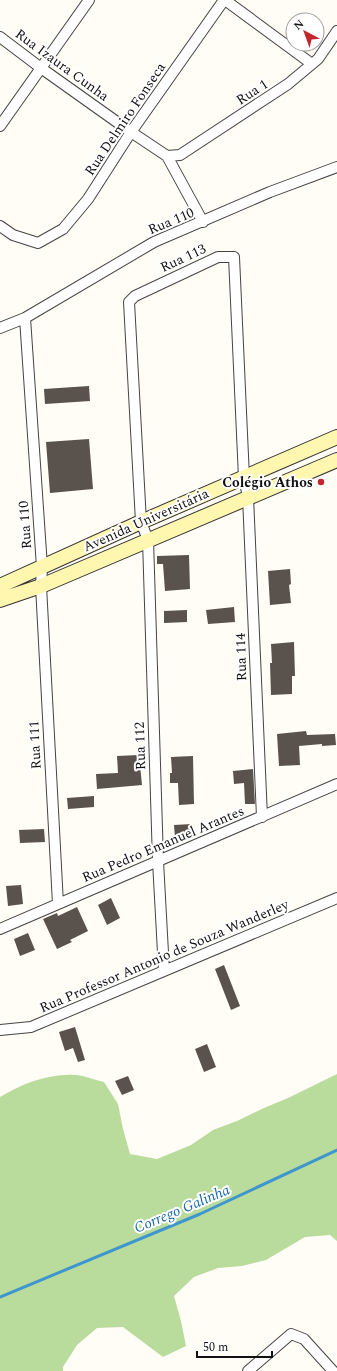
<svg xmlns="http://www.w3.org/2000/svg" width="337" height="1371" font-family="Spectral,serif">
<rect width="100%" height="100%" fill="#fffdf5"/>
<!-- forest -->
<path fill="#b9dc9c" d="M337,1074V1241L330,1235L305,1237L266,1260L242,1266L218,1268L194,1277L174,1296L181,1321L186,1346L163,1357L123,1327L97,1328L77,1345L63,1367V1371H0V1097C23,1083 50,1073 77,1075C86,1076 95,1080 104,1082L118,1104L123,1129L130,1154L157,1159L191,1145L213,1130L237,1121L264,1108L288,1098Z"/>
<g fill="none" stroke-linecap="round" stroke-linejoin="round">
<!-- stream -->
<path stroke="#3f96cf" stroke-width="3" d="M0,1297L200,1214L337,1150"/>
</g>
<!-- building -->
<path fill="#5a524d" d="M89,386L90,401L45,404L44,389Z
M89,439L93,489L50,493L46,442Z
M189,555L190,589L165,591L163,564H157V556Z
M290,569L291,584L289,585L291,603L270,605L268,571Z
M234,607L235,622L208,624L206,610Z
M187,610V622L164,623V611Z
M294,642L295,676H292V694L271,695L270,663H272L271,644Z
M306,731L307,735L335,734L336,745L322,746V744L299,746L300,765L279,766L277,734Z
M139,755L142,785L97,789L96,774L118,773L117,756Z
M193,756L194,804L179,805L178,783H170V773H172L171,757Z
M253,769L255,804H245L244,783L234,784L233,771Z
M94,796V807L68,809L67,798Z
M192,824V837L175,838L174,825Z
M44,829L45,842L20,843L19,830Z
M21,885L23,904L8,906L6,886Z
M111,898L120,918L107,925L98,905Z
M77,907L88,931L70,940L72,942L57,949L43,919L57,913L58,916Z
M28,933L35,950L20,956L14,939Z
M224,965L240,1006L231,1010L215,969Z
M75,1027L85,1060L78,1062L73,1048L65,1051L59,1032Z
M207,1044L216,1067L204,1072L195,1049Z
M128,1076L134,1090L122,1095L115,1081Z"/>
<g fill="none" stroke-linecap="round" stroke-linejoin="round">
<defs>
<path id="street" d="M225,0L312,64
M0,37L41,68L131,132L167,156L203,222
M0,126L89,0
M167,156L180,155L288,84L318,59L337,31
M0,226L13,235L38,243L63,229L88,199L131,132L224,0
M25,318L42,567L41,586L58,904
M0,328L25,318L154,242L270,192L337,167
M0,929L337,784
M164,971L158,861L148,540L141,522L129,302L135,296L218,257H234L244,478L248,497L262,817
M0,1030L31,1027L337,898
M248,1371L291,1334L304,1339L333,1371"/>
<path id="secondary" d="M0,586L141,522L337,437
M0,600L41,586L337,460"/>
</defs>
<!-- street casing -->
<use href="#street" stroke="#444" stroke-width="12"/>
<!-- secondary casing -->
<use href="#secondary" stroke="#333" stroke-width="16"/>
<!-- street -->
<use href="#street" stroke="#fff" stroke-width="10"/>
<!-- secondary -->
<use href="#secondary" stroke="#fff6b0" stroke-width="14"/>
</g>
<!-- markers -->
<circle fill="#c4262e" stroke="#fff" stroke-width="1.5" cx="321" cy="482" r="4"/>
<g text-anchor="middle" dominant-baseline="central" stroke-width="4" stroke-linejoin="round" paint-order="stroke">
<!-- street labels -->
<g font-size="14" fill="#111" stroke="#fff">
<text transform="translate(62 65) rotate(36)">Rua Izaura Cunha</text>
<text transform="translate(252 92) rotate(-33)">Rua 1</text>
<text transform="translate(125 119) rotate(-56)">Rua Delmiro Fonseca</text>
<text transform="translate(171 221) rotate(-23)">Rua 110</text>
<text transform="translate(183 258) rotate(-25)">Rua 113</text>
<text transform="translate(146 520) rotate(-24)">Avenida Universitária</text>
<text transform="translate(25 525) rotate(-94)">Rua 110</text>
<text transform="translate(241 657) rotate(-92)">Rua 114</text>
<text transform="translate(35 745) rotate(-93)">Rua 111</text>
<text transform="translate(140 746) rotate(-92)">Rua 112</text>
<text transform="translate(163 844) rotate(-23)">Rua Pedro Emanuel Arantes</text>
<text transform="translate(164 956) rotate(-23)">Rua Professor Antonio de Souza Wanderley</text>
</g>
<!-- poi labels -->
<g font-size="14" font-weight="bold" fill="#111" stroke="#fff" text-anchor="end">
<text x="313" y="482">Colégio Athos</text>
</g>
<!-- water labels -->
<g font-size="15" font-style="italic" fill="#1768a6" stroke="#fff">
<text transform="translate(182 1209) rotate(-23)">Corrego Galinha</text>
</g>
</g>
<!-- north arrow -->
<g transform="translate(305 32) rotate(319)"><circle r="19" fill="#ffffff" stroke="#a0a0a0"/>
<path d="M0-3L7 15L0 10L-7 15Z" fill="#c4262e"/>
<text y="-6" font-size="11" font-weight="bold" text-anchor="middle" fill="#111111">N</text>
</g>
<!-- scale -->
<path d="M197 1351v6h75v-6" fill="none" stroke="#111111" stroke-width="2"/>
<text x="203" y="1351" font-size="12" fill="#111111" stroke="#ffffff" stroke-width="3" paint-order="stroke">50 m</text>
</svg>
